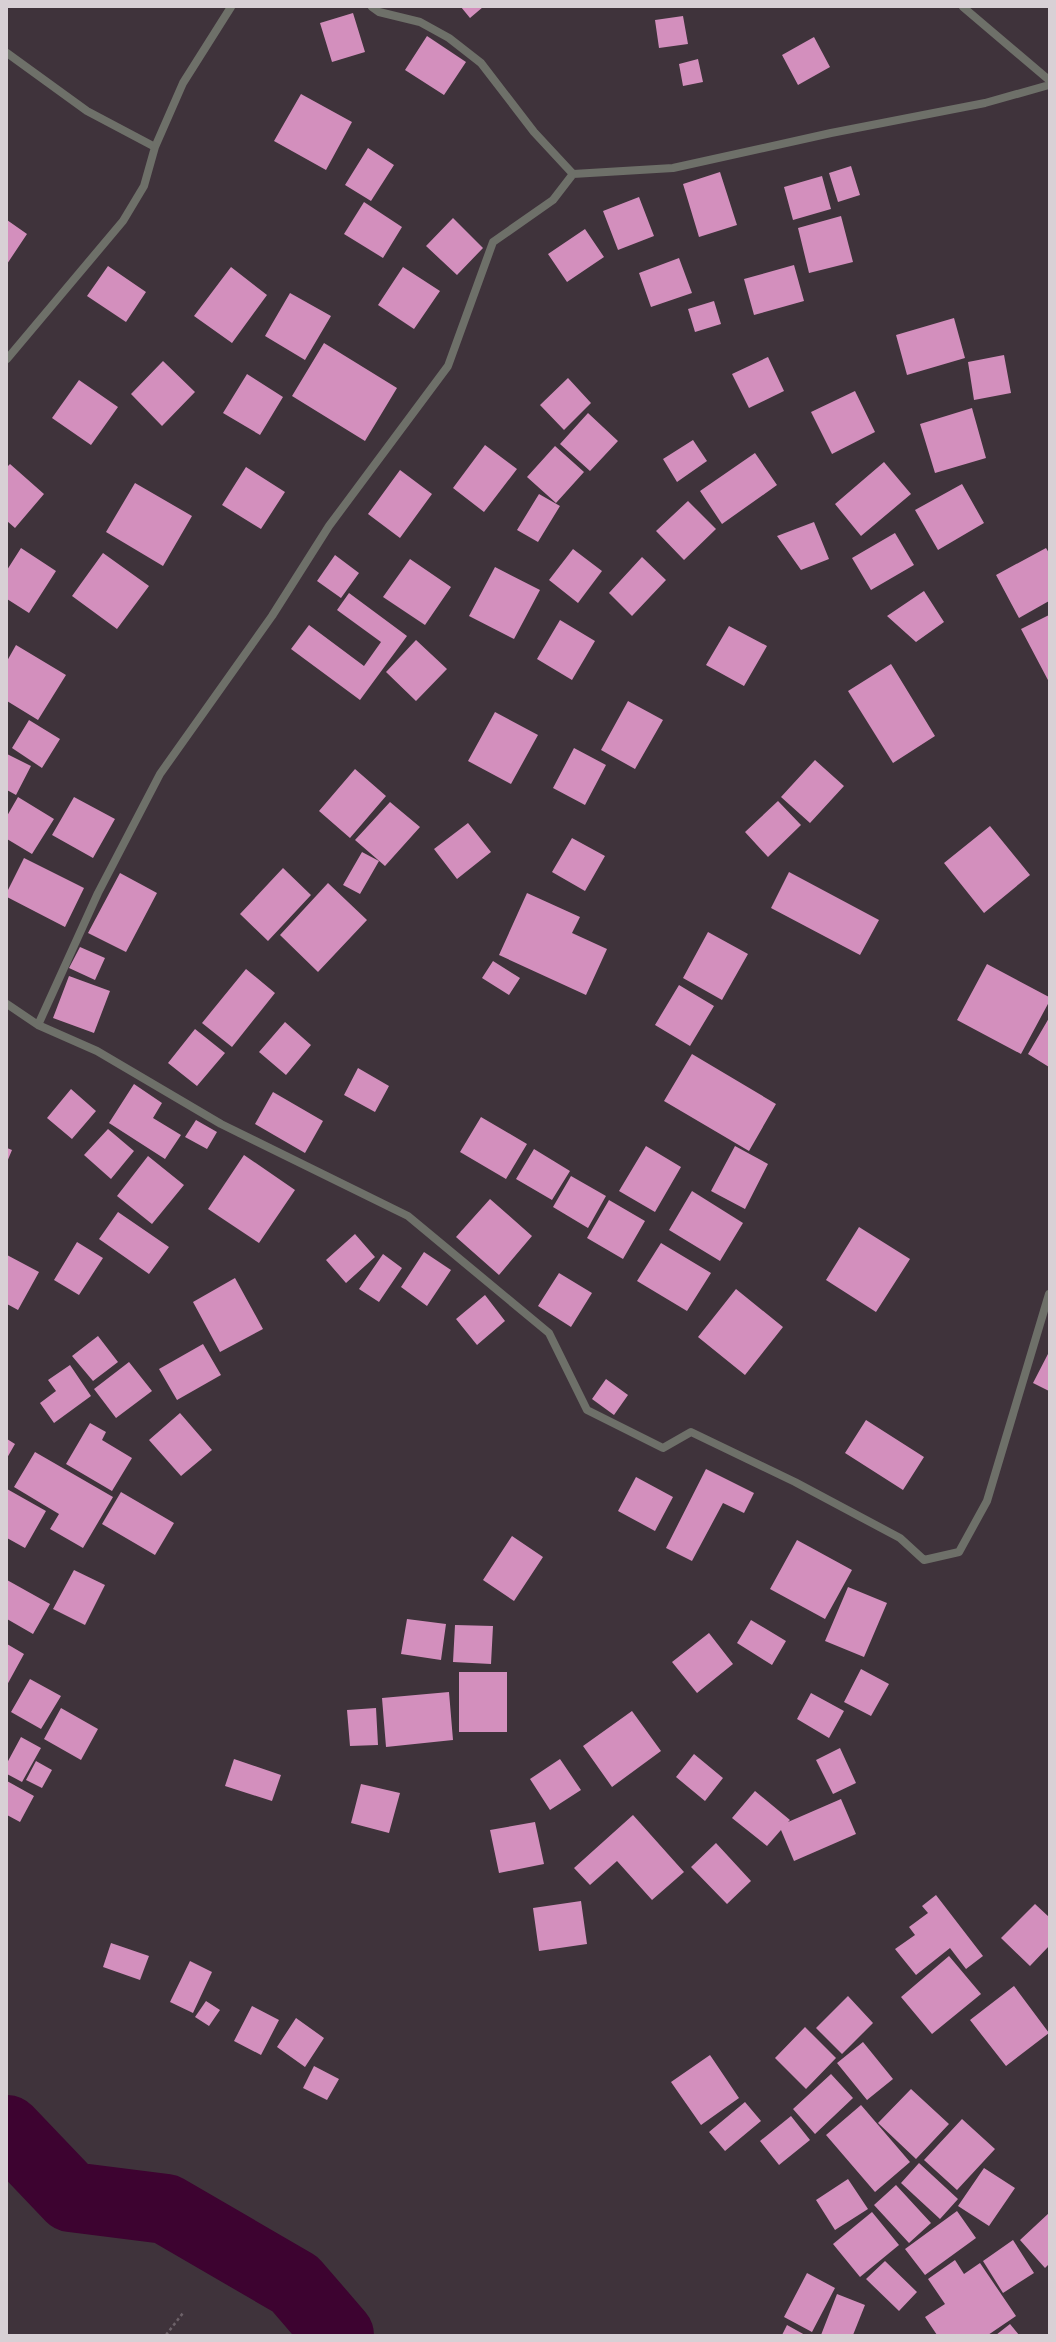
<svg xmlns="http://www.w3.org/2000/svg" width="1056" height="2342" font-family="'Source Serif 4',serif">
<rect width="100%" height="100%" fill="#3f333b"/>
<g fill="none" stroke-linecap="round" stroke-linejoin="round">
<!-- river -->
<path stroke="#3d0330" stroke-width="70" d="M7,2130L71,2197L166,2209L295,2284L339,2335"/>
</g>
<!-- building -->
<path fill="#d38fbd" d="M461,7H483L470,18Z
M353,13L365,52L332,62L320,23Z
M683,16L688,44L659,48L655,20Z
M427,36L466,62L444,95L405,70Z
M814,37L830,67L798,85L782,55Z
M698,59L703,82L683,86L679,64Z
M301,94L352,122L326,170L274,141Z
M368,148L394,165L371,201L345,185Z
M851,166L860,195L838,202L829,173Z
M720,172L737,225L699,237L683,184Z
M822,176L831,209L793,220L784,187Z
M639,197L654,236L618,250L603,211Z
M364,202L402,227L383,258L344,234Z
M841,216L853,262L809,273L798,228Z
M453,218L483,248L457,275L426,246Z
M7,220L27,234L7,264Z
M585,229L604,257L567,282L548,254Z
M679,258L692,293L651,307L639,273Z
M794,265L804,301L754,315L744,279Z
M108,266L146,292L126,322L87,296Z
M231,267L267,295L232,343L194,316Z
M403,267L440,291L414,329L378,305Z
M290,293L331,316L305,360L265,336Z
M714,301L721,324L695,332L688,309Z
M954,318L965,358L907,375L896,335Z
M324,343L397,388L365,441L292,396Z
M1004,355L1011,393L974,400L968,362Z
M768,357L784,391L749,408L732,374Z
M163,361L195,392L162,426L131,394Z
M247,374L283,397L260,435L223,413Z
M568,378L591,403L564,430L540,405Z
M79,380L118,407L91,445L52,418Z
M855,391L875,432L832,454L811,412Z
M972,408L986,458L935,473L920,424Z
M588,413L618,441L590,471L560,444Z
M693,440L707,461L677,482L663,459Z
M485,445L517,469L484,512L453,488Z
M555,446L584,472L556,503L527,477Z
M755,453L777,485L722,524L700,491Z
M884,462L911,494L861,536L835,504Z
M10,464L44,494L15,528L7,521V467Z
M246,467L285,492L261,529L222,505Z
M400,470L432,494L400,538L368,514Z
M135,483L192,516L163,566L106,532Z
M962,484L984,523L938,550L915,510Z
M539,494L560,506L538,542L517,530Z
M688,501L716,529L684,560L656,531Z
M814,522L829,559L801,570L777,536Z
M895,533L914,565L871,590L852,558Z
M21,548L56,571L29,613L7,599V570Z
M1046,548L1049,553V601L1019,618L996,575Z
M573,549L602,571L578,603L549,580Z
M103,553L149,586L117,629L72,596Z
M335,555L359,573L341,598L317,581Z
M642,557L666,580L632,616L609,593Z
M410,559L451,587L425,625L383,597Z
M495,567L540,590L514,639L469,616Z
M924,591L944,622L916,642L887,616Z
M349,593L407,636L360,700L291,649L309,625L364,666L381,642L337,610Z
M1049,615V682L1021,629Z
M560,620L595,641L572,680L537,659Z
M729,626L767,646L744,686L706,665Z
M416,640L447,669L416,701L386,672Z
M16,645L66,675L38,720L7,701V661Z
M891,664L935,736L893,763L848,691Z
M628,701L663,720L635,769L601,750Z
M495,712L538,735L511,784L468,761Z
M29,720L60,739L42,768L12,748Z
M574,748L606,765L585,805L553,788Z
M7,754L31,766L16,795L7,790Z
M815,760L844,786L810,823L781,797Z
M355,769L386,796L350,838L319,811Z
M18,797L54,819L32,854L7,839V816Z
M74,797L115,819L93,858L52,835Z
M778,801L801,825L768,857L745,832Z
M390,802L420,827L385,866L355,840Z
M468,823L491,852L457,879L434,849Z
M990,826L1030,875L984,913L944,863Z
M572,838L605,856L585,891L552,872Z
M362,852L379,861L360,894L343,885Z
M24,858L84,888L65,927L7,897V892Z
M283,868L311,895L268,941L240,914Z
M789,872L879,920L860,955L771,908Z
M120,873L157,893L126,952L88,933Z
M328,883L367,920L318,972L280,935Z
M527,893L580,917L572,933L607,949L586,995L499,955Z
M708,932L748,954L722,1000L683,978Z
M80,947L105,958L95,980L69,968Z
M493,961L520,978L509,995L482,978Z
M987,964L1049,997V1002L1021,1054L957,1020Z
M246,969L275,993L232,1047L202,1023Z
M69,976L110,991L94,1033L53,1018Z
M679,985L714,1006L690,1046L655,1025Z
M1049,1018V1067L1028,1054Z
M285,1022L311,1045L286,1075L259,1052Z
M195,1029L225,1053L197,1086L168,1063Z
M692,1054L776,1104L749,1151L664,1101Z
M358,1068L389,1086L375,1112L344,1095Z
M134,1084L162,1103L153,1118L181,1135L165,1159L109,1123Z
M71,1089L96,1111L72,1139L47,1118Z
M273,1092L323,1121L305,1153L255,1124Z
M481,1117L527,1144L506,1179L460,1152Z
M196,1120L217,1132L207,1149L185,1137Z
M108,1129L134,1151L111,1179L84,1155Z
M646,1146L681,1167L655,1212L619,1191Z
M735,1146L768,1164L745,1209L711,1191Z
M7,1148L12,1150L7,1162Z
M534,1149L570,1171L552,1200L516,1179Z
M244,1155L295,1190L259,1243L208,1209Z
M148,1156L184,1185L152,1224L117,1196Z
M571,1176L606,1196L588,1228L553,1207Z
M692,1191L743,1223L720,1261L669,1230Z
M490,1199L532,1236L499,1275L456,1237Z
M609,1200L645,1221L623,1259L587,1238Z
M118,1212L169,1247L149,1274L99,1239Z
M859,1227L910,1259L876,1312L826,1280Z
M355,1234L375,1257L346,1283L326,1260Z
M77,1242L103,1258L79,1295L54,1280Z
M661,1243L711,1273L687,1311L637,1281Z
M424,1252L451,1270L427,1306L401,1287Z
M383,1254L402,1268L379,1302L359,1289Z
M7,1255L39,1272L18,1310L7,1304Z
M559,1273L592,1293L571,1327L538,1306Z
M235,1278L263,1329L220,1352L193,1302Z
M736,1289L783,1327L745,1375L698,1337Z
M485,1295L505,1321L477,1345L456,1319Z
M98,1336L118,1362L93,1381L72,1356Z
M203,1344L221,1375L177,1400L159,1369Z
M1049,1352V1391L1033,1383Z
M129,1362L152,1391L116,1418L94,1389Z
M70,1365L91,1396L54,1423L40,1403L56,1391L48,1380Z
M606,1379L628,1395L614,1415L592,1399Z
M180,1413L212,1450L181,1476L149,1440Z
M866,1420L924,1457L903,1490L845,1453Z
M90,1423L106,1432L102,1440L132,1458L112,1491L66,1464Z
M7,1439L15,1444L7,1458Z
M35,1452L113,1497L83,1548L50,1529L59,1514L14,1487Z
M706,1469L754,1493L744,1513L723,1503L692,1561L666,1548Z
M636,1477L673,1497L655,1531L618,1511Z
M7,1489L46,1511L25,1548L7,1538Z
M121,1492L174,1523L155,1555L102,1524Z
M512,1536L543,1557L514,1601L483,1580Z
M797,1540L852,1570L825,1619L770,1589Z
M74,1570L105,1585L85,1625L53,1609Z
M7,1580L50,1604L33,1634L7,1619Z
M848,1587L887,1603L864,1657L825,1641Z
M407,1619L446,1624L441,1660L401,1654Z
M751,1620L786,1641L772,1665L737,1643Z
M455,1625L493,1626L491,1664L453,1662Z
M709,1633L733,1664L697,1693L672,1662Z
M7,1644L24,1654L7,1685Z
M861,1669L889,1684L871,1716L844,1702Z
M459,1672H507V1732H459Z
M30,1679L61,1696L41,1729L11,1712Z
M449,1692L453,1740L386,1747L382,1698Z
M811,1693L844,1711L829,1738L797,1719Z
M61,1708L98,1729L81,1760L44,1739Z
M376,1708L378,1745L350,1746L347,1710Z
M632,1711L661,1751L612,1787L583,1746Z
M21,1737L41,1748L22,1782L7,1774V1763Z
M840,1748L856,1783L833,1794L816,1760Z
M694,1754L723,1778L705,1801L676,1777Z
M234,1759L281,1775L272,1801L225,1786Z
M560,1759L581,1790L550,1810L530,1779Z
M36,1761L52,1770L42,1788L26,1780Z
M7,1781L34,1796L20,1822L7,1815Z
M361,1784L400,1793L389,1833L351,1823Z
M755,1791L790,1820L788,1822L841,1799L856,1834L794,1861L781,1830L767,1846L732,1818Z
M633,1815L684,1872L652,1900L617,1861L590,1885L574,1868Z
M535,1822L544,1864L499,1873L490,1830Z
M716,1843L751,1881L727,1904L691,1867Z
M936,1895L983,1956L966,1969L950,1948L916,1975L895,1949L915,1935L909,1927L928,1913L922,1906Z
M581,1901L587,1944L539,1951L533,1908Z
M1035,1904L1049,1917V1946L1030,1966L1001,1938Z
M111,1943L149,1956L140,1980L103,1967Z
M949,1956L981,1994L932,2034L901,1997Z
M190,1961L212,1972L193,2013L170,2002Z
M1014,1986L1049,2033L1006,2066L970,2020Z
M848,1996L873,2023L842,2054L816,2028Z
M206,2001L220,2010L209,2026L195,2017Z
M252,2006L279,2020L261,2055L234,2041Z
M296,2018L324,2038L305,2067L277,2047Z
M805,2027L836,2058L806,2089L775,2058Z
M863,2042L893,2079L867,2100L837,2063Z
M710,2055L739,2098L701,2125L671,2082Z
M314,2066L339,2079L327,2100L303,2088Z
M831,2074L853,2098L815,2134L793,2109Z
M911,2089L949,2124L916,2159L878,2123Z
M745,2102L761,2121L725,2151L709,2132Z
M861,2105L910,2162L875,2192L826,2135Z
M791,2116L810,2140L779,2165L760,2141Z
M962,2119L995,2149L957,2190L924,2160Z
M919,2163L958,2199L940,2219L901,2183Z
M984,2168L1015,2188L989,2226L958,2206Z
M848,2179L868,2209L835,2230L816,2200Z
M896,2185L931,2223L909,2243L874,2205Z
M957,2211L976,2238L925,2275L905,2249Z
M872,2212L899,2245L860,2277L833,2244Z
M1049,2213V2264L1045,2268L1020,2240Z
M1013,2240L1034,2273L1003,2293L983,2261Z
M955,2260L964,2274L980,2263L1016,2316L988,2335H937L925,2317L945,2304L928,2279Z
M885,2261L917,2292L899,2311L866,2279Z
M807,2273L835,2288L812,2332L784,2317Z
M837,2294L865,2305L853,2335H821Z
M1010,2324L1019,2335H996Z
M787,2325L805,2335H782Z"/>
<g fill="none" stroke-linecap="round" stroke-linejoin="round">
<!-- path -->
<path stroke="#6d6269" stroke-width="2.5" stroke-dasharray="3 3" stroke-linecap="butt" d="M166,2335L183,2313"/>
<!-- street -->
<path stroke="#6e7069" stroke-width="8" d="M372,7L379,12L420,22L449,38L481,63L534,132L573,174
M963,7L1049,80
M7,53L87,111L155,147
M7,359L123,221L144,186L155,147L183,83L231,7
M7,1004L38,1025L97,1051L221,1124L408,1216L549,1333L587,1410L663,1448L691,1432L795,1482L900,1538L924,1560L959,1552L987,1501L1049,1294
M38,1025L98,893L160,774L272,616L329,526L448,366L493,242L553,200L573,174L673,168L831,133L985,103L1049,85"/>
</g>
<!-- border -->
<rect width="1056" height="2342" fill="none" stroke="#d8d0d5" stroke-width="16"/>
</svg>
